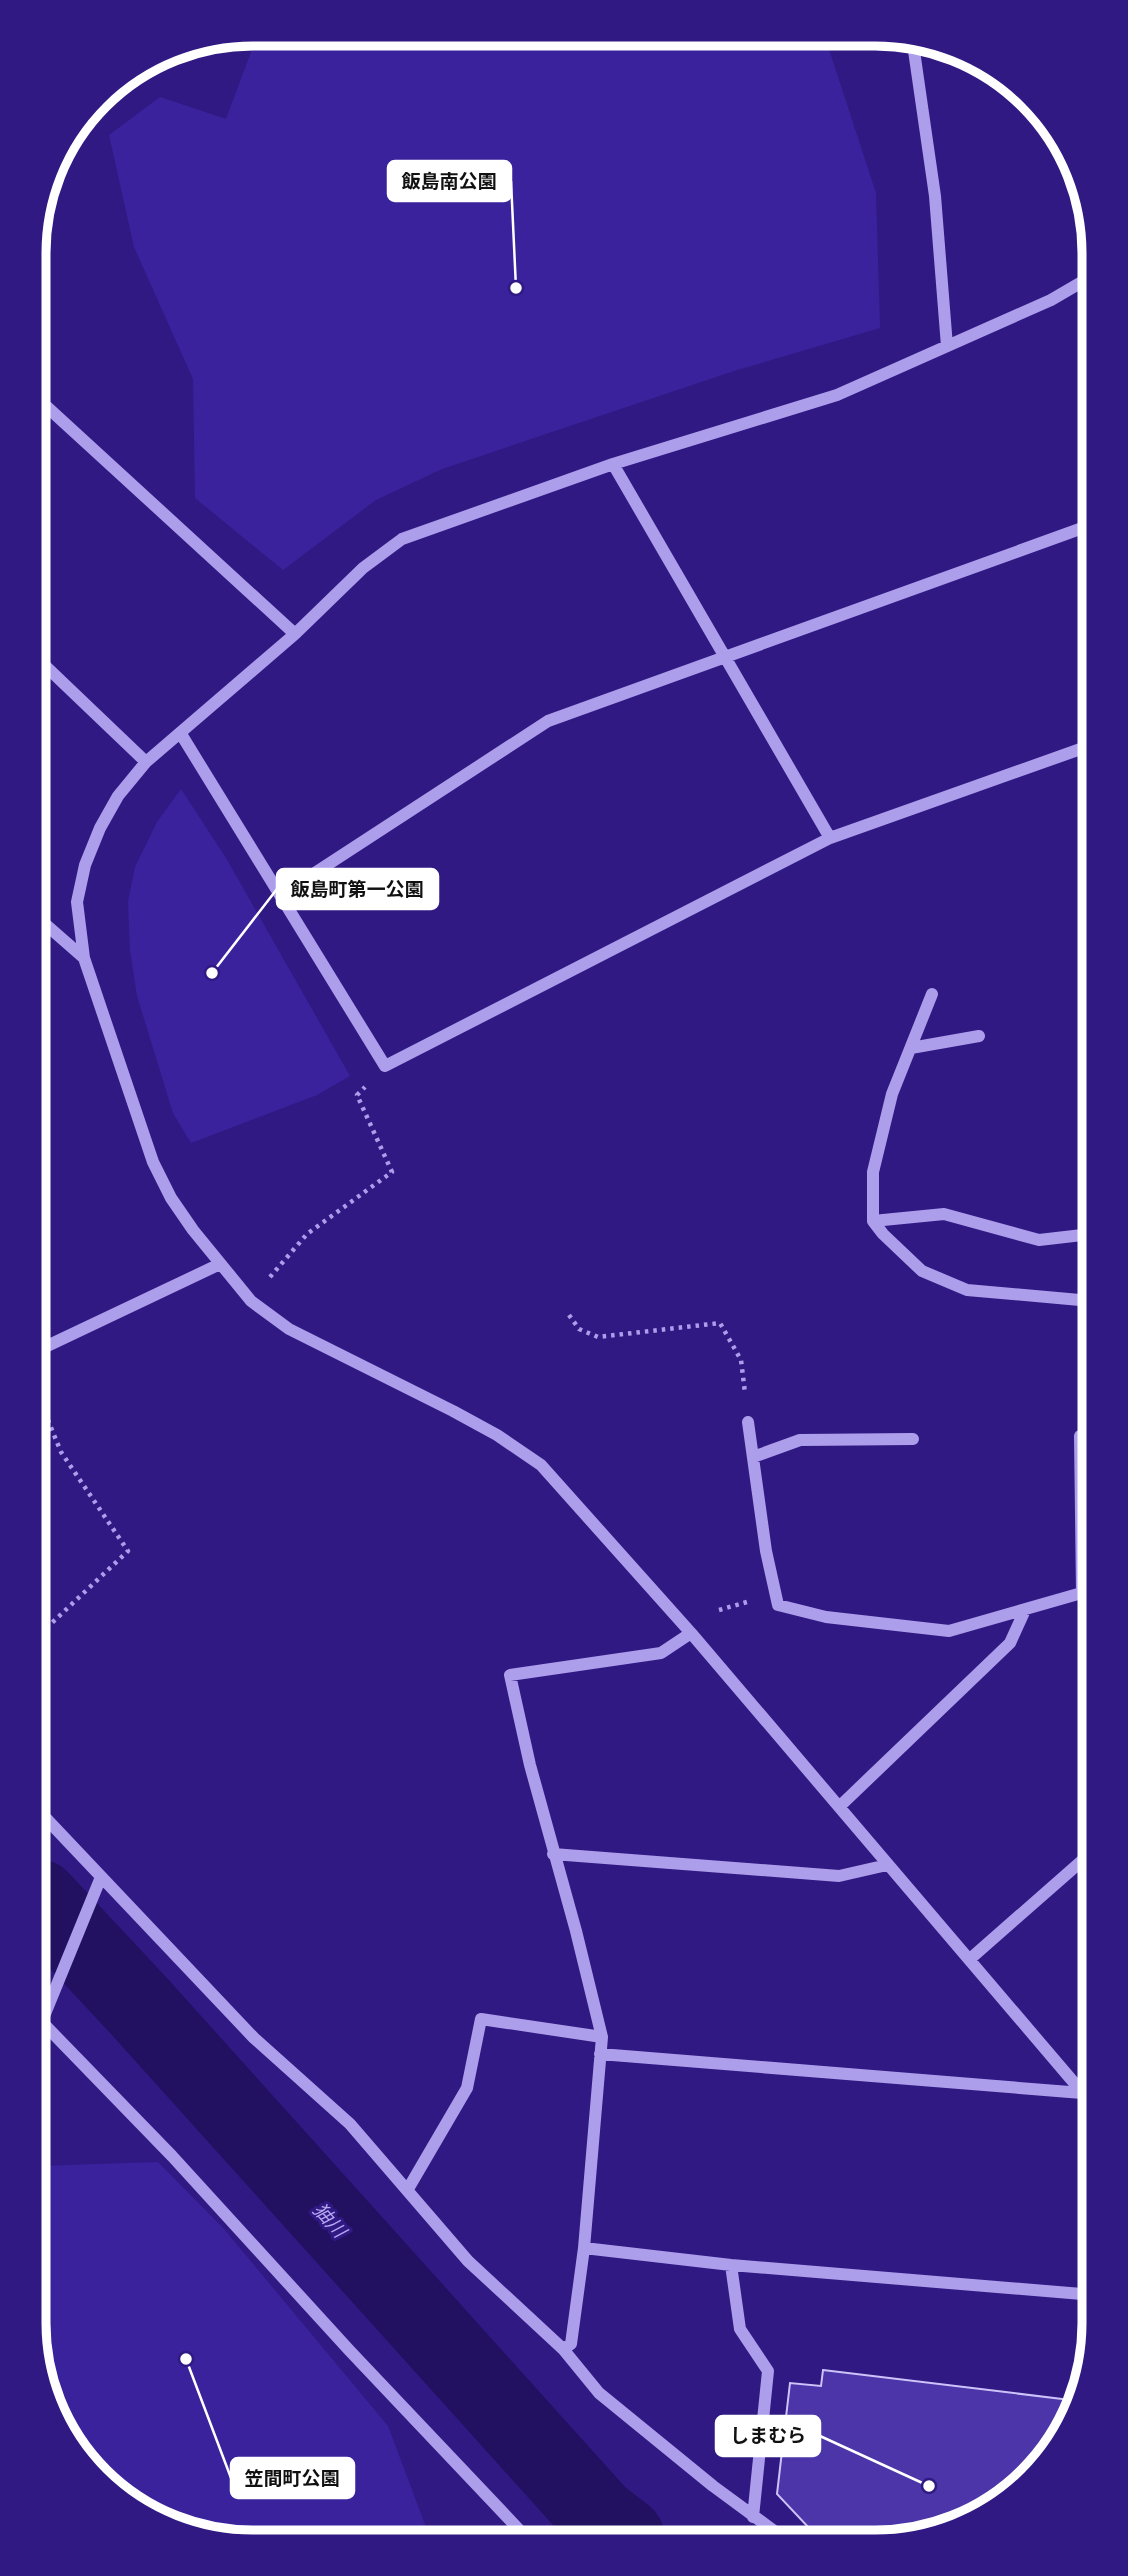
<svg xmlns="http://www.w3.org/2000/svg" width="1128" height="2576" font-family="Quicksand,'Noto Sans JP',sans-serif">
<rect width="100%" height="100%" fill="#301983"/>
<!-- green -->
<path fill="#3a229d" d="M258,33L825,37L876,193L880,328L734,371L442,469L376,500L283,570L195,498L193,379L134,247L109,135L160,97L226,119Z
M181,789L226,858L350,1076L317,1095L191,1143L173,1113L137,996L130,950L128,902L135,867L157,822Z
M158,2162L224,2229L388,2426L430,2538L210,2539L108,2488L63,2433L41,2380L40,2166Z"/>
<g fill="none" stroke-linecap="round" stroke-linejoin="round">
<!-- river -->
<path stroke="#221061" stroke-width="79" d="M39,1899L139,2006L598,2516L625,2537"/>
</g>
<!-- building -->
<path fill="#4b35a8" stroke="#cdc3f9" stroke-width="2" d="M823,2370L1079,2401L1049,2457L997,2506L932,2535L823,2536L809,2528L777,2494L790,2383L821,2386Z"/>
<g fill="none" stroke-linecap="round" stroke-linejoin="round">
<!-- path -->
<path stroke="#ad9eec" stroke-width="4.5" stroke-dasharray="3.5 5" stroke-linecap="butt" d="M270,1277L307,1234L392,1172L357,1095L365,1087
M569,1315L579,1329L598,1337L720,1323L741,1360L745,1393
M38,1396L61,1452L128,1551L38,1636
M719,1610L747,1602"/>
<!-- minor -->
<path stroke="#ad9eec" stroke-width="12" d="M912,37L935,196L947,346
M1087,279L1051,300L837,395L613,464L402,539L363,568L295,634L146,762L118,796L100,828L85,865L77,902L84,958L153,1162L171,1198L193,1230L251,1301L289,1329L453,1411L497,1435L541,1465L691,1633L1093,2105
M34,395L295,634
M613,464L830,838
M35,656L146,762
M181,734L385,1066L830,838L1089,746
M281,895L548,721L1088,526
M36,916L84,958
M932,994L892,1094L873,1172V1221L883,1234L922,1271L967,1290L1091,1301
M911,1048L979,1036
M873,1221L944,1214L1039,1240L1091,1234
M37,1333L45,1347L220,1264
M748,1422L766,1551L778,1605L826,1617L949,1631L1092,1590
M1080,1436L1082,1593
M753,1457L800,1440L913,1439
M839,1807L1010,1643L1025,1610
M39,1811L254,2038L350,2124L468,2261L563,2349L599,2393L713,2486L781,2536
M553,1854L839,1876L887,1865
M970,1959L1093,1851
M40,2020L172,2156L349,2350L526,2537
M40,2026L101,1877
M600,2054L1082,2093
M408,2189L467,2088L481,2019L602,2037
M584,2248L731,2265L1094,2295
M731,2265L740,2329L768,2371L753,2517
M563,2349L571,2344L584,2248L602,2037L576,1931L530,1765L510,1675L661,1653L691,1633"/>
</g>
<g text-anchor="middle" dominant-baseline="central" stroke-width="6" stroke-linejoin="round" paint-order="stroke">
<!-- water labels -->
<g font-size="19" font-style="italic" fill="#b7a9f3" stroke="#301983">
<text transform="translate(330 2220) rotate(48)">㹨川</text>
</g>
</g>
<!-- crop -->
<path d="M0 0H1128V2576H0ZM253 46H875A207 207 0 0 1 1082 253V2323A207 207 0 0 1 875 2530H253A207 207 0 0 1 46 2323V253A207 207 0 0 1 253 46Z" fill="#301983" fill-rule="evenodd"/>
<path fill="none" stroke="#fff" stroke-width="9" d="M253 46H875A207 207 0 0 1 1082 253V2323A207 207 0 0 1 875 2530H253A207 207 0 0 1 46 2323V253A207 207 0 0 1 253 46Z"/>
<!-- callouts -->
<path fill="none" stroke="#fff" stroke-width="2.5" d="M516 288L511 181M212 973L277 889M929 2486L820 2436M186 2359L231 2478"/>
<g fill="#fff" stroke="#301983" stroke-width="2.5">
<circle cx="516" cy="288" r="7"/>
<circle cx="212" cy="973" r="7"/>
<circle cx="929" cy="2486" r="7"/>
<circle cx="186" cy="2359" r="7"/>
</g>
<g fill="#fff" stroke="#fff" stroke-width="2.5">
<rect x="388" y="161" width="123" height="40" rx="7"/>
<rect x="277" y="869" width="161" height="40" rx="7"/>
<rect x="716" y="2416" width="104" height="40" rx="7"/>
<rect x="231" y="2458" width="123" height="40" rx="7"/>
</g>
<g font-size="19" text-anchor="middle" font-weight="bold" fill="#111">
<text x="449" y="188">飯島南公園</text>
<text x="357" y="896">飯島町第一公園</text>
<text x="768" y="2442">しまむら</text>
<text x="292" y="2485">笠間町公園</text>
</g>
</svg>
